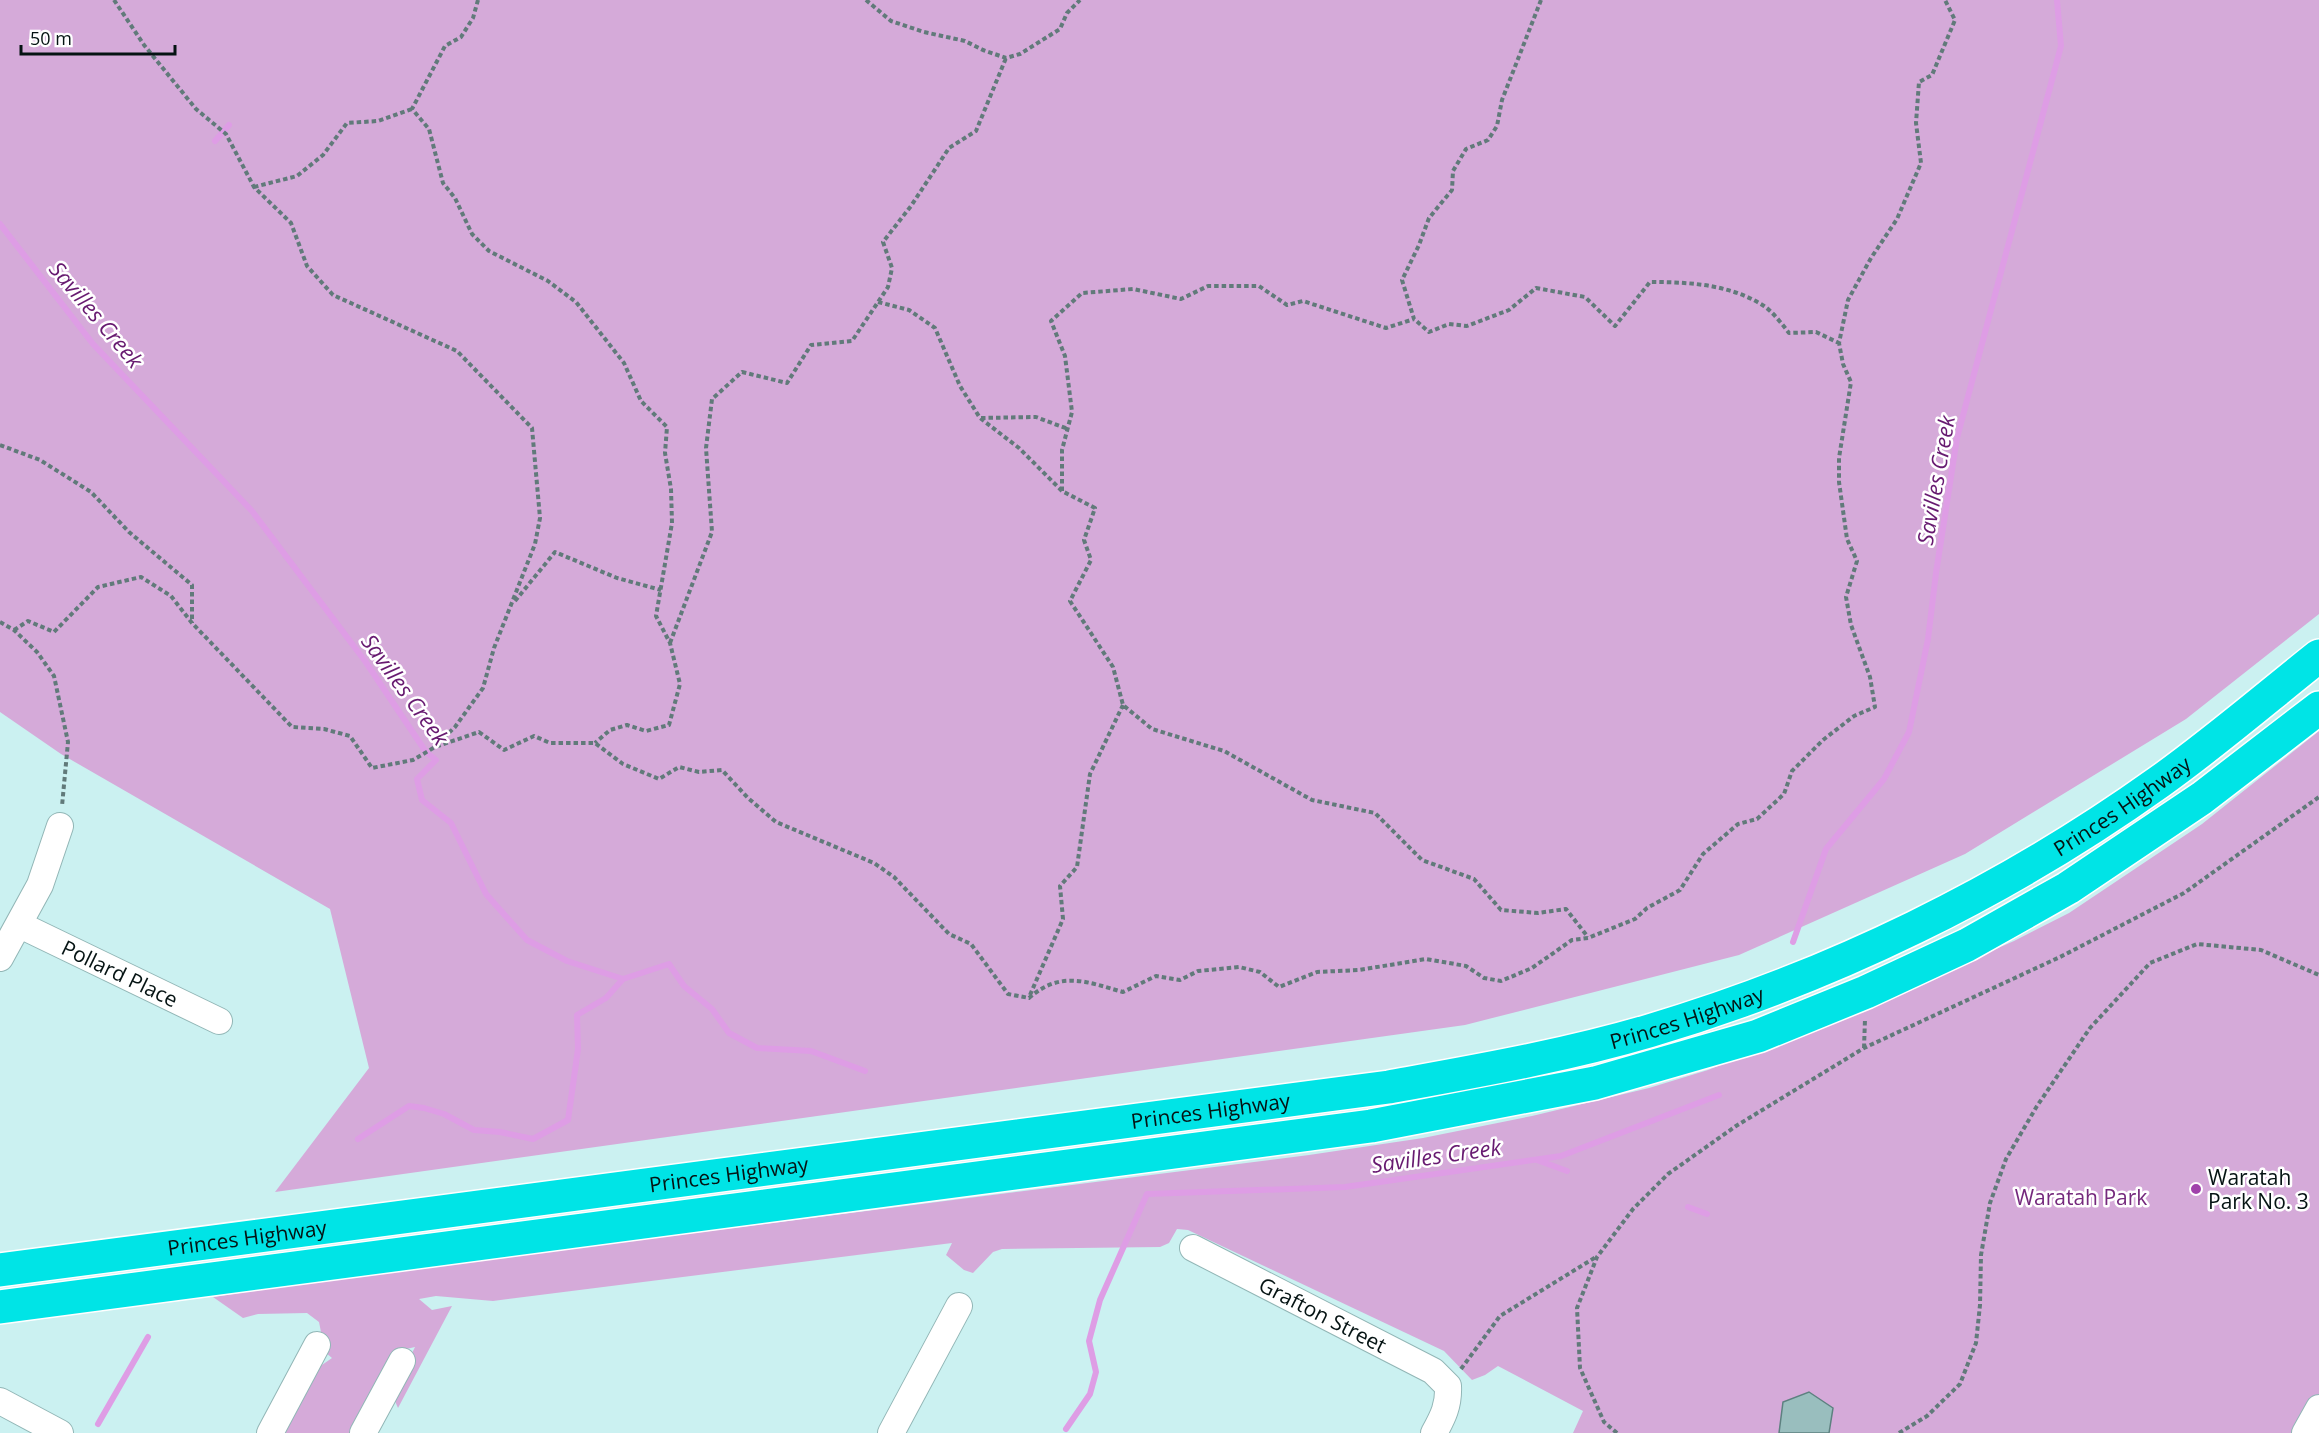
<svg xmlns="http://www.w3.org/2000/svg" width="2319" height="1433" font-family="'Open Sans',sans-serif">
<rect width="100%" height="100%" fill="#cbf1f1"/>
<!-- green -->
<path fill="#d5aad9" d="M0,0H2319V614L2186,719L1965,854L1739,955L1465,1025L275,1192L369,1068L330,909L61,754L0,712Z
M2319,731V1433H1573L1583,1411L1498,1366L1485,1375L1472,1380L1444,1351L1188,1230L1177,1229L1169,1243L1160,1247L1002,1249L993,1252L973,1273L964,1270L946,1255L952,1243L493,1301L436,1296L419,1299L432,1310L452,1306L398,1408L392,1394L415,1347L402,1350L353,1433H280L309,1374L332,1358L325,1352L319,1322L307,1313L258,1314L243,1318L213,1297L354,1276L1309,1155L1423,1138L1532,1116L1649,1088L1708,1070L1836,1019L2014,941L2069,913L2202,824Z"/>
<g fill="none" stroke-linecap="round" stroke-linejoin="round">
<!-- stream -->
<path stroke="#de9de5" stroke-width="6" d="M215,141L229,125
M0,224L93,344L252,511L365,661L426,752L436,760L417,779L422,800L451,823L486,894L527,940L567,961L623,979L669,964L684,986L712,1009L729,1033L757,1048L811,1051L865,1071
M1793,942L1826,849L1884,779L1909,732L1928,639L1936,573L1957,438L2061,46L2057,0
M358,1139L409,1106L424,1108L444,1114L474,1130L500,1132L533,1139L568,1120L578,1049L577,1015L606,998L623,979
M1537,1160L1567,1171
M1688,1207L1707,1214
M98,1424L148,1337
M1066,1429L1090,1394L1096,1372L1089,1341L1100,1300L1147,1194L1345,1187L1561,1156L1719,1095"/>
</g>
<!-- building -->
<path fill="#99bebe" stroke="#5d8180" stroke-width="1.5" d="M1809,1392L1833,1408L1829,1433H1779L1783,1402Z"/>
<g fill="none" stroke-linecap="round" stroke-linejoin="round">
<defs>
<g id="minor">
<path id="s1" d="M20,925L219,1021"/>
<path d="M0,958L40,885L60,826"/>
<path id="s2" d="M1193,1248L1433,1371L1448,1386C1449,1405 1443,1417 1434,1433"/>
<path d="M0,1401L60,1433"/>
<path d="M270,1433L317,1345"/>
<path d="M363,1433L402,1361"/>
<path d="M891,1433L959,1306"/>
<path d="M2305,1433L2319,1408"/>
</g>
<g id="highway">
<path id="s3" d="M0,1270L1389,1087C1477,1071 1564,1056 1649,1031C1831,977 2005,892 2159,782C2214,743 2266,698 2319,656"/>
<path d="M0,1307L1371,1126L1595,1083L1758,1036L1866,992L1967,945L2068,888L2202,798L2319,708"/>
</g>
</defs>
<!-- minor casing -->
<use href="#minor" stroke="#92b6b6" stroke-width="28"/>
<!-- highway casing -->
<use href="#highway" stroke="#fff" stroke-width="36"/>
<!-- path -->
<path stroke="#617a7a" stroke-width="4" stroke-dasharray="4.5 3" stroke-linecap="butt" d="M114,0L144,45L196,109L226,134L254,187L291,223L307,266L333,295L457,351L532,428L540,518L535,544L494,648L483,688L455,727L437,744
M478,0L473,18L461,37L445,46L412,109L429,129L443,183L455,198L472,234L489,251L548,281L576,302L624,363L641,401L667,427L665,453L671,489L672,523L656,616L670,643L680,684L669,725L646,731L627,725L610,730L595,743
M866,0L891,21L924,32L965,41L983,50L1006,58L1020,54L1060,29L1067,13L1080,0
M1541,0L1502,100L1497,126L1488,140L1466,149L1453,171L1452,190L1429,218L1419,245L1402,280L1414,319L1429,332L1449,324L1467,326L1509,310L1536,288L1585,297L1615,326L1650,282C1688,282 1730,284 1764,306C1773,312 1782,324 1789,333L1816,332L1839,343
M254,187L297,176L323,155L347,123L378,121L412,109
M878,302L909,310L935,328L960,386L980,418L1019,448L1062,491L1095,508L1084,540L1091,560L1070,601L1113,667L1123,705L1152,729L1224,751L1312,800L1375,813L1422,860L1474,879L1501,910L1538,913L1566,909L1588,937
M981,418L1036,417L1068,429
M0,445L40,460L91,492L129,532L192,585V623
M1062,491V450L1072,412L1065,356L1051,321L1082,293L1133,289L1181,299L1208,286H1259L1287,305L1303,301L1386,328L1414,319
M515,601L555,552L617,578L661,590
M0,622L14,630L37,652L54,676L68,742L62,806
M14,630L28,621L54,632L98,587L141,577L171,596L192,623L292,727L324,729L350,736L372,768L413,760L435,747L479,732L504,750L534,736L550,743H595L623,764L659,779L679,767L699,772L722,770L748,798L776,822L874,863L894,877L949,934L971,944L1008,994L1029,998C1061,970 1087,982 1123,992L1156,976L1180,980L1198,971L1239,967L1260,972L1279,987L1317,972L1359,970L1426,959L1466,966L1484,978L1501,981L1532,968L1572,940L1588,938L1635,919L1647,908L1680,890L1703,854L1738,824L1757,819L1784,794L1792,771L1823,740L1854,716L1875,707L1870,677L1851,625L1846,597L1857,561L1847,539L1839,482V458L1851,382L1843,364L1839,343L1848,300L1871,258L1897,219L1921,163L1916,123L1919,82L1932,75L1955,20L1945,0
M670,643L712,532L706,448L712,399L742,372L787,383L811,345L852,341L888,287L892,268L883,242L911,206L949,148L976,131L1006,58
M1030,995L1063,919L1060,886L1077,867L1090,774L1123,705
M1864,1048L1865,1019
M1461,1369L1500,1316L1596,1257
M1617,1433L1604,1422L1580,1368L1577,1308L1597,1257L1633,1209L1668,1174L1736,1126L1864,1048L2060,957L2184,893L2319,797
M1899,1433L1927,1416L1960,1384L1976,1343L1980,1305L1981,1255L1990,1203L2006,1159L2037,1106L2090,1028L2150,963L2197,944L2261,950L2319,975"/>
<!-- minor -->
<use href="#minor" stroke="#fff" stroke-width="26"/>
<!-- highway -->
<use href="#highway" stroke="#00e4e6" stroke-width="33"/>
</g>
<!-- markers -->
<circle fill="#a042ab" stroke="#fff" stroke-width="2" cx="2196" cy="1189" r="6"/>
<g text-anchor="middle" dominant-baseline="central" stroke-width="5" stroke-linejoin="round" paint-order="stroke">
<!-- street labels -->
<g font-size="21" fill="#051313" stroke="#fff">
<text stroke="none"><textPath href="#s3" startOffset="2193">Princes Highway</textPath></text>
<text stroke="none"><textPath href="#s1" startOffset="111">Pollard Place</textPath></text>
<text stroke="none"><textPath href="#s3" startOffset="1707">Princes Highway</textPath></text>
<text stroke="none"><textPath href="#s3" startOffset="1221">Princes Highway</textPath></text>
<text stroke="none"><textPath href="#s3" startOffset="735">Princes Highway</textPath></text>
<text stroke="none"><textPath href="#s3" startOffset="249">Princes Highway</textPath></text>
<text stroke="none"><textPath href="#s2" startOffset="146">Grafton Street</textPath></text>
</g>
<!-- poi labels -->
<g font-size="21" fill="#051313" stroke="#fff" text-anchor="start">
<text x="2208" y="1177">Waratah<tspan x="2208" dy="24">Park No. 3</tspan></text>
</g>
<!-- park labels -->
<g font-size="21" fill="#75297d" stroke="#fff">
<text x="2081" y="1197">Waratah Park</text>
</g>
<!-- water labels -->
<g font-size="22" font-style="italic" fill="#671a70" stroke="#fff">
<text transform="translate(97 314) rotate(50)">Savilles Creek</text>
<text transform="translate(1935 480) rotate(-80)">Savilles Creek</text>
<text transform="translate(406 689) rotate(54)">Savilles Creek</text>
<text transform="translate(1436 1155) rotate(-8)">Savilles Creek</text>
</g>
</g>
<!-- scale -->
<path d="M21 45v9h154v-9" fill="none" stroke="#051313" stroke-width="3"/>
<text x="30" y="45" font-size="18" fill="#051313" stroke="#ffffff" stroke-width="4.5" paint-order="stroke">50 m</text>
</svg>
